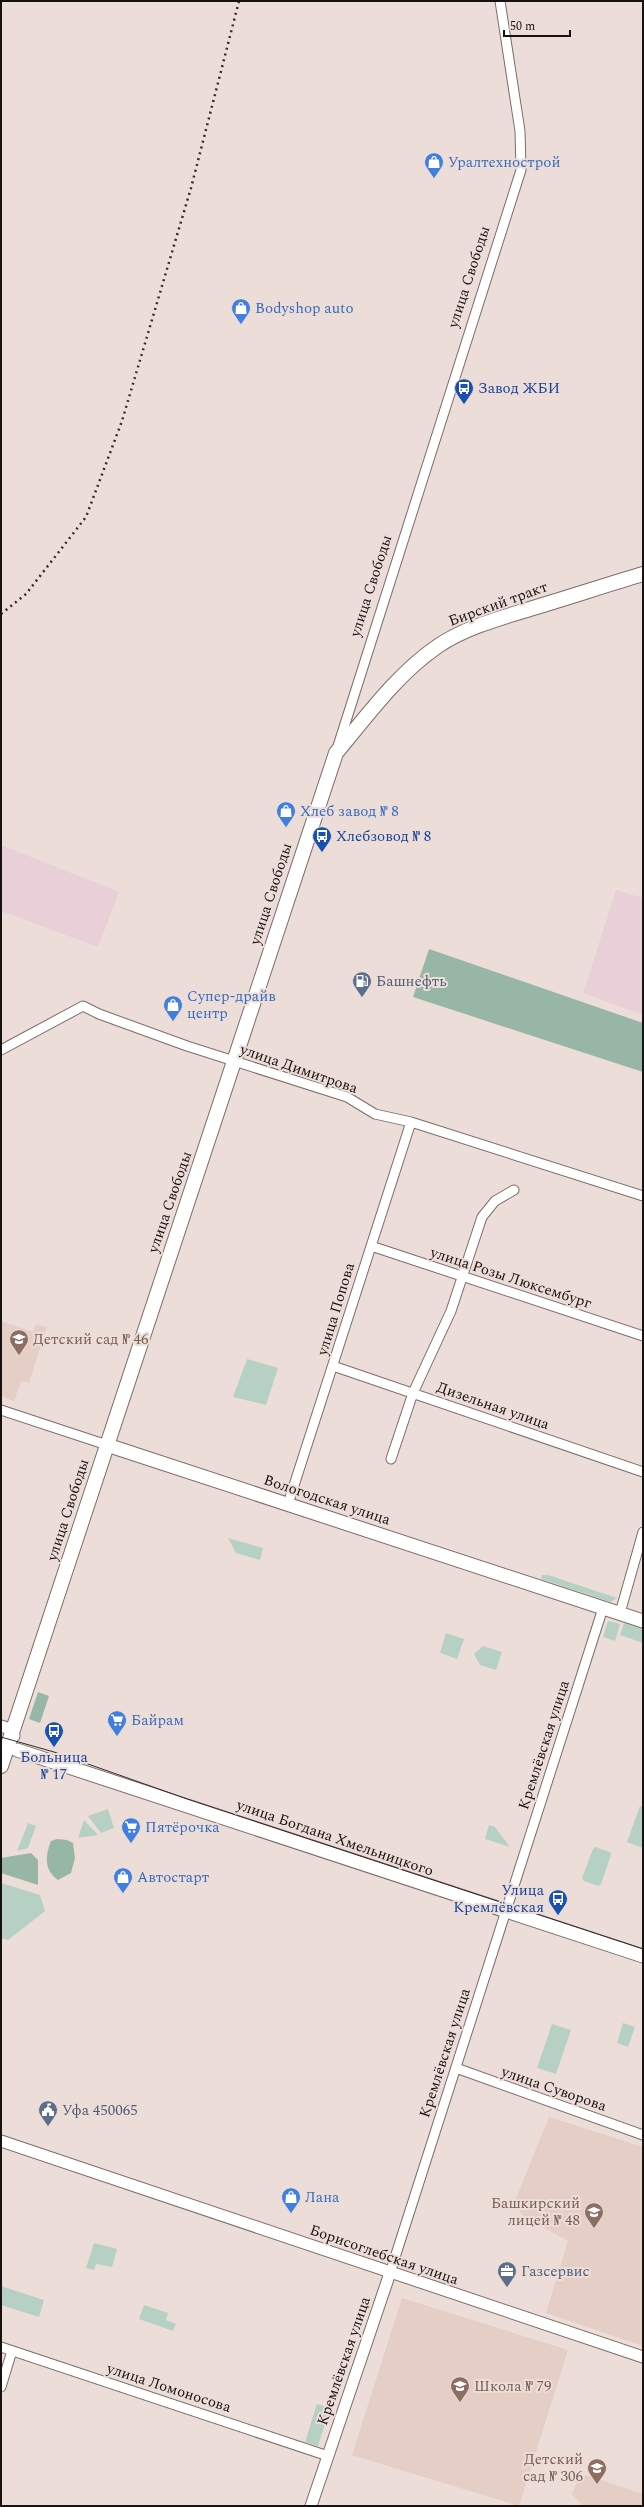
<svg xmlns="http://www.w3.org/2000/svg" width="644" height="2507" font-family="Spectral,serif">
<rect width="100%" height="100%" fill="#edddd8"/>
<!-- built -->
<path fill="#e5cec5" d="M1,1321L33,1332L36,1324L47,1327L29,1383L21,1381L14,1401L1,1396Z
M549,2117L643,2147V2346L546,2313L568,2241L524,2217L514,2203Z
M402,2298L568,2350L519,2506L352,2455Z
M586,2475L643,2494V2506H583L572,2494L579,2477Z"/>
<!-- industrial -->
<path fill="#e9d0d8" d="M1,845L119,892L98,947L1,911Z
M616,890L643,898V1015L583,993Z"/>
<!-- green -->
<path fill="#b6d1c3" d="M247,1359L278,1368L266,1405L233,1397Z
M228,1538L263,1548L260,1560L236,1553Z
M542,1575H548L617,1598L610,1602L541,1579Z
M608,1621L620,1624L615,1641L603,1637Z
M624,1623L643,1629V1643L620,1635Z
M446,1633L464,1639L457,1659L440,1653Z
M483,1646L502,1652L496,1670L480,1665L474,1654Z
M640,1806L643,1807V1848L627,1842Z
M108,1809L114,1828L101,1833L88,1816Z
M84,1820L98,1835L78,1838Z
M28,1823L36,1826L28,1848L17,1851Z
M489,1825L495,1827L510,1847L485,1839Z
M595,1847L610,1852L611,1855L601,1884L598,1886L584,1881L582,1878L593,1849Z
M1,1883L40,1895L45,1911L8,1940L1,1938Z
M623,2023L635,2027L628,2047L617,2043Z
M552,2024L571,2030L556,2074L537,2068Z
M94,2243L117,2249L112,2267L96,2264L94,2270L86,2268Z
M1,2286L44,2300L39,2317L1,2305Z
M144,2305L168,2313L166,2320L176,2324L173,2331L139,2319Z
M317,2404L330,2408L318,2446L305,2442Z"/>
<!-- forest -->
<path fill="#97b6a6" d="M429,949L643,1023V1072L413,997Z
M38,1692L49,1696L40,1723L29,1719Z
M57,1839L67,1840L73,1843L75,1858L71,1873L58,1880C44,1870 45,1856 51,1841Z
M31,1853L38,1860V1885L1,1873V1858Z"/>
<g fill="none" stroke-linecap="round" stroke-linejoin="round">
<defs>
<path id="minor" d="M338,746L521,170L520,131L500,1
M1,1050L83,1006L99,1014L187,1046L347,1097L375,1114L411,1122L643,1196
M371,1246L643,1336
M333,1366L643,1472
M1,1410L107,1445
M391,1459L413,1393L451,1311L482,1217L495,1201L514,1190
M288,1504L411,1122
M620,1613L643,1532
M456,2068L643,2135
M390,2273L603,1608
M1,2347L328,2456
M1,2387L12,2351"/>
<path id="tertiary" d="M1,1726L13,1730L14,1736
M1,2141L643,2357
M311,2506L390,2273"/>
<path id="secondary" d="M107,1445L643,1621
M17,1750L643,1956"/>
<path id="primary" d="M1,1766L336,753C367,716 397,674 438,646C466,627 501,618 533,608C570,597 606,585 643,574"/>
</defs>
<!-- minor casing -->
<use href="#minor" stroke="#7a6d68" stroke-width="11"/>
<!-- tertiary casing -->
<use href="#tertiary" stroke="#7a6d68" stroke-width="13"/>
<!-- secondary casing -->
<use href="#secondary" stroke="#7a6d68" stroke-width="15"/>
<!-- primary casing -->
<use href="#primary" stroke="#7a6d68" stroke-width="16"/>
<!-- minor -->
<use href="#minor" stroke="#fff" stroke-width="9"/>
<!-- tertiary -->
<use href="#tertiary" stroke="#fff" stroke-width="11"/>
<!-- secondary -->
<use href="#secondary" stroke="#fff" stroke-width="13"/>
<!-- primary -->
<use href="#primary" stroke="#fff" stroke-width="14"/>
<!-- tram -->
<path stroke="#322b29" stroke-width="1" d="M1,1737L54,1752L187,1799L643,1949
M392,1861L428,1873"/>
<!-- rail -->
<path stroke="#322b29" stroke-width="2.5" stroke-dasharray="2 4" stroke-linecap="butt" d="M1,614L26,594L86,517L122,421L191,188L239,1"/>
</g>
<!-- icons -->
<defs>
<symbol id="shop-pin" viewBox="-11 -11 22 30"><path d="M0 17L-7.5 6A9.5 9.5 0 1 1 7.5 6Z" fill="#3f7fe0" stroke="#edddd8"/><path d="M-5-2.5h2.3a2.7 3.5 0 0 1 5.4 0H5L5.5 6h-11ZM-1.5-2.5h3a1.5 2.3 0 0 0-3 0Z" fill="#fff"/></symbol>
<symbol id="bus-pin" viewBox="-11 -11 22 30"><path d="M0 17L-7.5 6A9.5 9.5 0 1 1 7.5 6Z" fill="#1a4fb4" stroke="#edddd8"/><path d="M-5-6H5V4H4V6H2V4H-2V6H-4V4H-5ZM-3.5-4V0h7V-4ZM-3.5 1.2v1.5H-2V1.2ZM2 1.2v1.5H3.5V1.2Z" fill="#fff"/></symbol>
<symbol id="fuel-pin" viewBox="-11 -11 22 30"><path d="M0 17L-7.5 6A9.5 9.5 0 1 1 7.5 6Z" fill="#5c6f8a" stroke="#edddd8"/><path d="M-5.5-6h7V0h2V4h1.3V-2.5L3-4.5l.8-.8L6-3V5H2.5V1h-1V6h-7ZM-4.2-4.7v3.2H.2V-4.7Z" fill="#fff"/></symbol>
<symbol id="school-pin" viewBox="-11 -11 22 30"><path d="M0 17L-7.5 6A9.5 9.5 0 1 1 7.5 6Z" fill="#8d6e63" stroke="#edddd8"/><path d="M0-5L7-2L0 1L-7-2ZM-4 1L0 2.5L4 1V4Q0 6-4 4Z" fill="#fff"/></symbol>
<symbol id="supermarket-pin" viewBox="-11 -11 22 30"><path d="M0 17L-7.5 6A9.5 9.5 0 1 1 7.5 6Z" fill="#3f7fe0" stroke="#edddd8"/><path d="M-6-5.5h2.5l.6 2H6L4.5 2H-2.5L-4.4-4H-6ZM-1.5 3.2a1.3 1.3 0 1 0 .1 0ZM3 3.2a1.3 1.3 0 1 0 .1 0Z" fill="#fff"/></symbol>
<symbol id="civic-pin" viewBox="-11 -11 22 30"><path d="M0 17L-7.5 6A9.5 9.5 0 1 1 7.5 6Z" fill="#5c6f8a" stroke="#edddd8"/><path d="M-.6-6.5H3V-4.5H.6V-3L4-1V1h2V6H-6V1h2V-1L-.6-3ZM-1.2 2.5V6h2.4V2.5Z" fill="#fff"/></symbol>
<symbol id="office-pin" viewBox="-11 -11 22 30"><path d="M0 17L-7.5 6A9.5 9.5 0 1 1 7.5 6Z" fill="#5c6f8a" stroke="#edddd8"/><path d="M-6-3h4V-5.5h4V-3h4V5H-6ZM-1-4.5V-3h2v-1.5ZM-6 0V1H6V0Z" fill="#fff"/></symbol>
</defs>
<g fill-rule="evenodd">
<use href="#shop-pin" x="423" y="151" width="22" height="30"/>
<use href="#shop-pin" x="230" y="297" width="22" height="30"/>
<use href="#bus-pin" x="453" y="377" width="22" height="30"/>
<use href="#shop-pin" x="275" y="800" width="22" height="30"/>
<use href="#bus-pin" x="311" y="825" width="22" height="30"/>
<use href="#fuel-pin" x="351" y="970" width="22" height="30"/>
<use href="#shop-pin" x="162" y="994" width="22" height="30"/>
<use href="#school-pin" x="8" y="1328" width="22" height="30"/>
<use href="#supermarket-pin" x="106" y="1709" width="22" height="30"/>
<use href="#bus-pin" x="43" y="1720" width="22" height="30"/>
<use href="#supermarket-pin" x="120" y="1816" width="22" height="30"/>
<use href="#shop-pin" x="112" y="1866" width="22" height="30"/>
<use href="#bus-pin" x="547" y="1888" width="22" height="30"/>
<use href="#civic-pin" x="37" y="2099" width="22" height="30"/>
<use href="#shop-pin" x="280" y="2186" width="22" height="30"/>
<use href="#school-pin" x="583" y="2201" width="22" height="30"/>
<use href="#office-pin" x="496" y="2260" width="22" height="30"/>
<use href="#school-pin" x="449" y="2375" width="22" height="30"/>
<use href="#school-pin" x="586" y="2457" width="22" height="30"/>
</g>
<g text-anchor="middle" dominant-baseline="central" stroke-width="4" stroke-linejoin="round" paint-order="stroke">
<!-- shop labels -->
<g font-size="15" fill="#366cbe" stroke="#edddd8" text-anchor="start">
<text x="448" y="162">Уралтехнострой</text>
<text x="255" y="308">Bodyshop auto</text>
<text x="300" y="811">Хлеб завод № 8</text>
<text x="187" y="996">Супер-драйв<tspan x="187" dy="17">центр</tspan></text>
<text x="131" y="1720">Байрам</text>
<text x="145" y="1827">Пятёрочка</text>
<text x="137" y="1877">Автостарт</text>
<text x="305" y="2197">Лана</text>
</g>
<!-- street labels -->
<g font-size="15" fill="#171210" stroke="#edddd8">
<text transform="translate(469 277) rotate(-72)">улица Свободы</text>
<text transform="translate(371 586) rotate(-72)">улица Свободы</text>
<text transform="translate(498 604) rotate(-20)">Бирский тракт</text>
<text transform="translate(271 894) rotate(-72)">улица Свободы</text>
<text transform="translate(299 1069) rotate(19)">улица Димитрова</text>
<text transform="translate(170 1202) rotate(-71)">улица Свободы</text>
<text transform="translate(511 1278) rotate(18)">улица Розы Люксембург</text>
<text transform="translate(336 1309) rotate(-73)">улица Попова</text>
<text transform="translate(493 1406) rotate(19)">Дизельная улица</text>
<text transform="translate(327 1500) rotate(18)">Вологодская улица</text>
<text transform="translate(68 1510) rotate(-72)">улица Свободы</text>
<text transform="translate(544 1745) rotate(-72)">Кремлёвская улица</text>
<text transform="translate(335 1838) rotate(19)">улица Богдана Хмельницкого</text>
<text transform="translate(445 2053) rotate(-72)">Кремлёвская улица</text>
<text transform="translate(554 2089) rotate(19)">улица Суворова</text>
<text transform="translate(384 2255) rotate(19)">Борисоглебская улица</text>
<text transform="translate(344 2361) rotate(-71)">Кремлёвская улица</text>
<text transform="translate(169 2388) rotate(18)">улица Ломоносова</text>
</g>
<!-- transit labels -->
<g font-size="15" fill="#164399" stroke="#edddd8" text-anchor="start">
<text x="478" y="388">Завод ЖБИ</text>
<text x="336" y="836">Хлебзовод № 8</text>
<text x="54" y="1757" text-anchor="middle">Больница<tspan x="54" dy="17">№ 17</tspan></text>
<text x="544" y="1890" text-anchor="end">Улица<tspan x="544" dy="17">Кремлёвская</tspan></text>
</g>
<!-- service labels -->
<g font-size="15" fill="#4e5e75" stroke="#edddd8" text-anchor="start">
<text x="376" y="981">Башнефть</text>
<text x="62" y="2110">Уфа 450065</text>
<text x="521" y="2271">Газсервис</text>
</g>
<!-- education labels -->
<g font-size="15" fill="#785e54" stroke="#edddd8" text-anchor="start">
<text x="33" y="1339">Детский сад № 46</text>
<text x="580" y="2203" text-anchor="end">Башкирский<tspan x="580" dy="17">лицей № 48</tspan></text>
<text x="474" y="2386">Школа № 79</text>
<text x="583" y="2459" text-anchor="end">Детский<tspan x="583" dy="17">сад № 306</tspan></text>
</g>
</g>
<!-- border -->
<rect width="644" height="2507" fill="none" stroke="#171210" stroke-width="4"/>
<!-- scale -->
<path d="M504 30v6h66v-6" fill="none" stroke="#171210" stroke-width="2"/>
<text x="510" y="30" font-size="12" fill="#171210" stroke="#edddd8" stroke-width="3" paint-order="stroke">50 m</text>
</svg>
